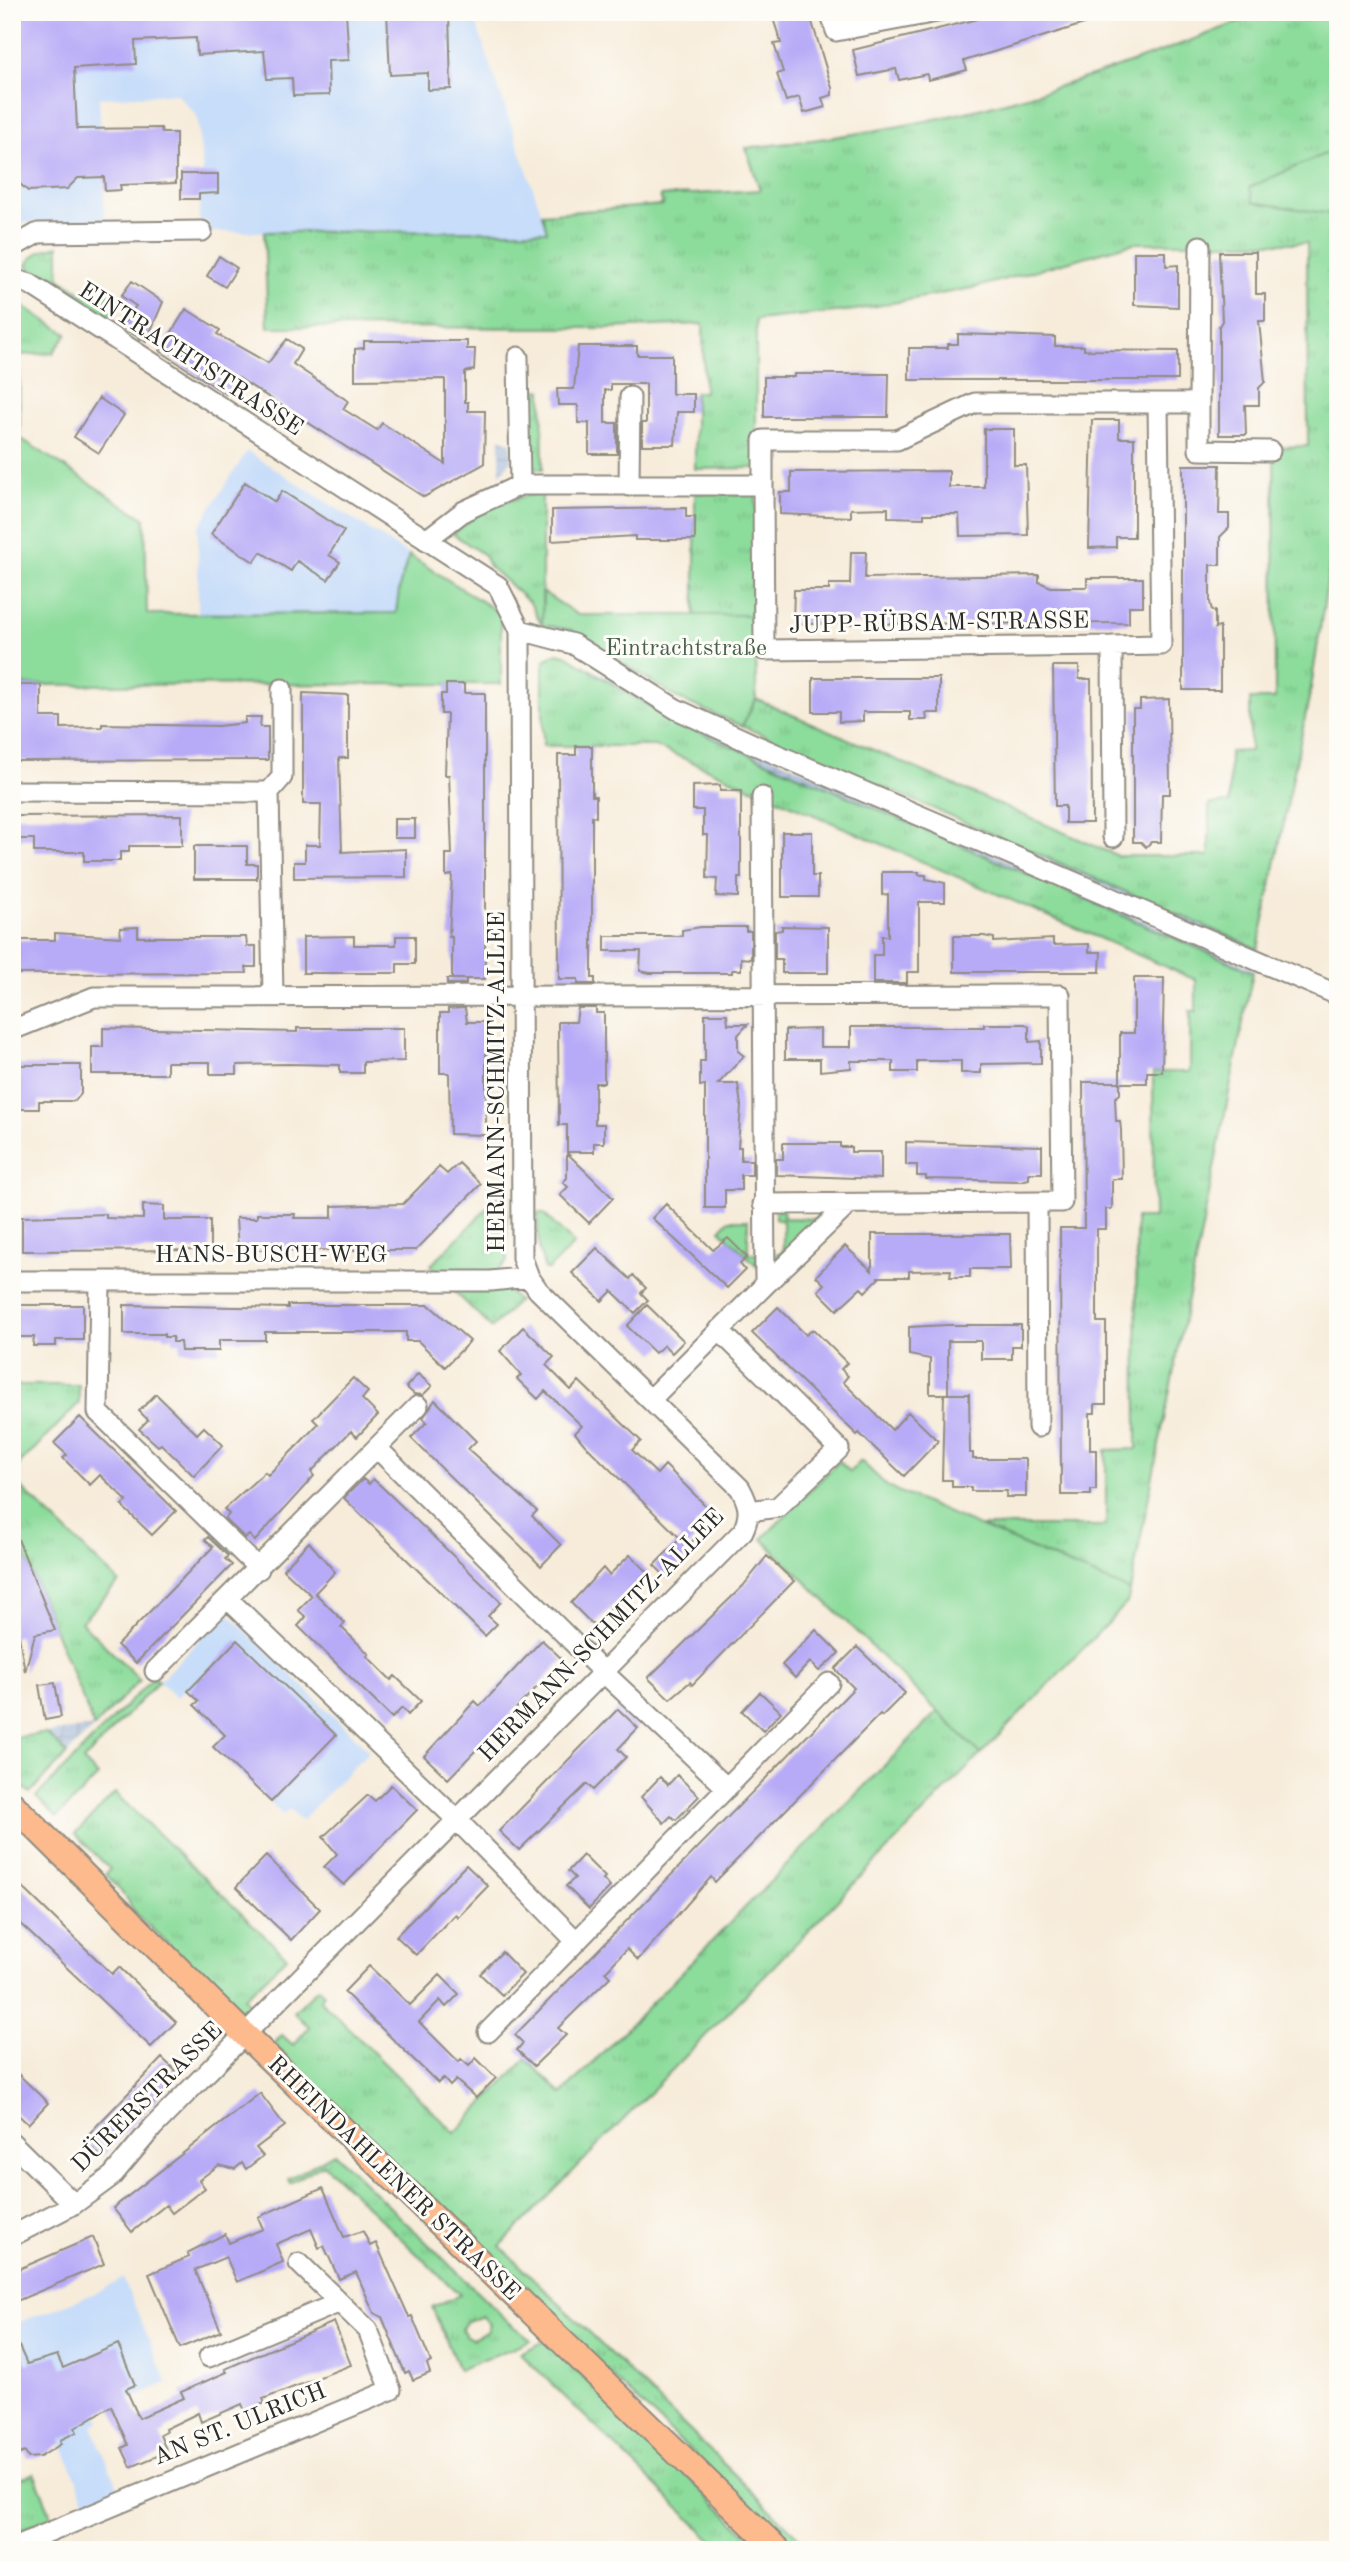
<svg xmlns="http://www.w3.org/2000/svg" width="1350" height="2562" font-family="'Old Standard TT',serif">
<defs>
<pattern id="industrial-grid" width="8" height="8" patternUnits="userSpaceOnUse" patternTransform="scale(1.75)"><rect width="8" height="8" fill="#b5c6de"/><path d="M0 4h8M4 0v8" fill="none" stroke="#9caabf"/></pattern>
<pattern id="grass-tufts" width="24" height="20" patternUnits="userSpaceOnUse" patternTransform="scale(1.75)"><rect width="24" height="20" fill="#8cdc9b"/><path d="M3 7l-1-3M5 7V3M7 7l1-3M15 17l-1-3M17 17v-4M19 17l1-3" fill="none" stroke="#79bd86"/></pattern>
</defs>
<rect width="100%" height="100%" fill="#fdfcf7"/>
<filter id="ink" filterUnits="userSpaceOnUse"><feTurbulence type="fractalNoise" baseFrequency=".0143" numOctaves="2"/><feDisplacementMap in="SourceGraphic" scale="14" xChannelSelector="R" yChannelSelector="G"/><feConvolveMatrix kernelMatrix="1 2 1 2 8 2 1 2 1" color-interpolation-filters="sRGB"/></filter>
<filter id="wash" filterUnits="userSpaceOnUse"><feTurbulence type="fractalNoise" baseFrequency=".00686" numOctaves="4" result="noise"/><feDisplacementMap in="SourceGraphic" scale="28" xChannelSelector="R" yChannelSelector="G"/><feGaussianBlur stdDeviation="1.57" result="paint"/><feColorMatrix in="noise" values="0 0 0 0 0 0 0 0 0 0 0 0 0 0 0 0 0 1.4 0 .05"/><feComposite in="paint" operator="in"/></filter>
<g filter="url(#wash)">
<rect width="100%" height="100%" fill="#f7ecda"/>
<!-- built -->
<path fill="#c7ddf9" d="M12,12H472L548,231L209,232L208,222L199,221V174L203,173L197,116L177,94L99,98L105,222L12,223Z
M247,451L409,555L400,584L396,613L198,614V528Z
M227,1612L369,1751L301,1821L290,1809L283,1815L212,1747L224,1735L194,1706L198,1701L185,1689L176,1698L159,1681Z
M123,2278L167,2383L97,2413L100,2421L92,2426L119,2489L86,2502L12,2325L103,2290Z"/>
<!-- industrial -->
<path fill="url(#industrial-grid)" d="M500,438L511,443V460L500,475Z
M542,625L572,630L679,699L570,635Z
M566,655L662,708L1254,969L1253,972L668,719Z
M986,833L1258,949L1257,952L1208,935Z
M94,1727L67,1754L46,1733Z"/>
<!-- grass -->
<path fill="url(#grass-tufts)" stroke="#5c8463" stroke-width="2" fill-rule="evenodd" d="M1264,12H1338V511L1311,688L1258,949L742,726L756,699L1118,856H1209V804L1229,803L1230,752L1250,751V699H1275L1274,447L1308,446L1307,243H1134L977,287L855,310L756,320V468L695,469V392H704L703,324L608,328L268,327L264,232L547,231L542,214L663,205L660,196L760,190L746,148C811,141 876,132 940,118C1052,94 1158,54 1264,12Z
M59,246V278L85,295H112V321L27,266C33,251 44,250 59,246Z
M18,303L67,334L53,353L19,355Z
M531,390H542L543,469H537L527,458V396Z
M542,493V625L530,603L489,566L484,555L453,534C478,509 507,498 542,493Z
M695,493H756V615H695Z
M557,653L566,655L669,719L1253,972L1130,1591L980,1526H1106V1450L1137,1449L1136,1218H1154L1153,1072H1190V1011H1196V980L655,746H543V667L545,660Z
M501,1194H507V1261L497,1272L438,1273L431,1265Z
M775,1210H783L784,1218L817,1219L818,1210H828V1216L775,1264L776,1254L783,1252V1221L775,1219Z
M537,1213H543L574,1244L548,1270H545L539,1249Z
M729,1220H748V1253L757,1254V1266L720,1230Z
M506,1289L518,1301L492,1328L453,1290Z
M12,1385H79V1403L12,1472Z
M12,1479L119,1582L81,1622L140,1680L94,1727L12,1524Z
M154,1677L159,1681L83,1761L98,1776L57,1817L36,1797Z
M938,1711L981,1754L500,2246L812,2550H794L382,2156L273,2045L282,2035L293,2045L309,2027L294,2012L318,1988L324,1994L320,2000L455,2133L526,2059L562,2094Z
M46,1733L67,1754L30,1793L12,1778V1738Z
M115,1793L287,1957L244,1998L252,2006L242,2011L233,2005L137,1915L118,1887L105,1875L110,1869L75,1834Z
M334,2153L514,2327L531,2340L459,2370L432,2307L460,2295L323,2164L290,2183L288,2179ZM482,2316L490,2324L487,2332L472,2339L466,2336L462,2329L465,2323Z
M547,2340L763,2550H722L520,2353Z
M34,2473L52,2517L12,2534V2482Z"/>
<!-- green -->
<path fill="#8cdc9b" stroke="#5c8463" stroke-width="2" d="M1338,148L1337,215L1253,202L1250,187Z
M12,323H19L20,438L145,519L147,614L396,613L400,584L409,555L501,614V684L12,685Z
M543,592L578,615H756V699L742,726L679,699L572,630L542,625Z
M839,1461L850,1472L861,1461L888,1487L1130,1591L1127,1603L981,1754L762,1539Z"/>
<g id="blocks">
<!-- building -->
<path fill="#b7aaf7" d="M12,12H346L349,60L328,61L329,95L293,96L292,78L267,79L264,51L197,55L196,38L135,41L136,64L74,68L77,129L161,128L162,133H176V183L120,185L121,190L105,191L104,177L78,178L67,189L28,191L12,177Z
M387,12H449L451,89L428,90V73L390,75Z
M771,12H809L832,88V95L822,98L825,107L804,113L799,97L786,101L777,74L783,72L774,44L781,43Z
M1006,12L1113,15L964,61L967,70L941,77L928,80L927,74L899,80L896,69L859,76L853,50Z
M181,174H218V193L199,194V199H181Z
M1134,252H1166V266L1178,265V307L1134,305Z
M1219,252H1256V294H1265V321H1259L1265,382L1259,388V405H1245L1246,435H1219V326L1222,321Z
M219,256L237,268L225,287L207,276Z
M132,281L163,302L146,342L121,327L136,306L121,296Z
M186,309L220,330L217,334L268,363L287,339L302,349L293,364L348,401L343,409L377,430L382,423L445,464V379L355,380V349L364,348V341H467V349H475L474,370L465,372V402H468V411H485L484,464L424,497L237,377L226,394L160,351Z
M958,334L1055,337V346H1084V350L1178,351V380H909V348H948V344H958Z
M578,346H637V355H672V394H694V412H677L675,445H642V423H646V384H611V390H605V423H617V454H589V423H578V405H558L557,389H574Z
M794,374H889L888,417H764V377H794Z
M99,398L124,415L99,453L74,437Z
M1092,420H1119V438H1134V537H1116V547L1089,548Z
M984,429H1014V465H1026L1028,535L960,536L959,514H924V518L888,517V508L851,509V517L780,514V492H791V472L949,471V487H984Z
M1183,465H1220L1219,514H1229V528L1220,537V565H1210V602L1212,611H1215V628L1220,627V690H1183Z
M245,482L275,502L282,491L344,531L329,555L340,562L328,580L297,561L291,571L261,552L254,562L211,534Z
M686,508V517H695V540H635V536L552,541V510Z
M851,552H866L865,578L1039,575V582L1051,587H1087V578H1143V606H1129V623L793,624L794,590H829V584H850Z
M1053,666H1079V679H1091L1092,823H1065V806H1055Z
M813,678H939V713H926L927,720H910V712H863V721L839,722V712H813Z
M446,684H464V693H485V979H452V937H449L452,875L446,876V854H452L449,775H445L447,714H441V694H446Z
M16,685H41V717H61V728L102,727V724L218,726L245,723V717H261L260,727H268V760L12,761V723H17Z
M303,693L348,695V758H339L342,852L406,849V877L294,878V862H305V845H320L321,804H303Z
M1169,699L1170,794H1162L1161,842H1151L1146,847L1141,842H1133V709H1140V700Z
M576,746H592V796H596V817L592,816V978H595V984H578V979H559L558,755H576Z
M720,785V791H741V878H738V897L716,896L717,879L707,878L708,835H703V810H693V786Z
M182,815V846H129V852H120V861H84V852H34V839H16V816Z
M394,819H415V838H394Z
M782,832H812V876H818V897H782Z
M194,846H247V864H257V879H194Z
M882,872H919V875H926V879L945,883V902H919V972H907V983H873V955H882V936H888V894L882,895Z
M782,926L828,927V973H782V959H775V931L782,930Z
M138,927V937H246L247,946H256V967H246L247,973L12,974V940H55V933L121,937L120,928Z
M701,927H746V931H751V959L741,958V970H732V973H650L640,971L641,951H605V936H682V930Z
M354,936V945H396V936H415V964H397V973H303V937Z
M954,936H984L994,938V942L1053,939V945L1089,944V952H1101L1100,972H954Z
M1134,978H1164L1162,1072H1147V1083H1120V1094L1115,1098L1116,1121H1120L1121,1130L1122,1179H1112V1209H1106V1229H1097V1322H1106V1404H1095V1413H1090V1450H1096V1490H1091V1495H1061L1060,1228H1084L1083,1082H1120V1033H1134Z
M447,979H466V984H447Z
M465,1008L467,1022H486V1135L450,1134L449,1073H440V1013H448V1009Z
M578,1008H596V1013H604V1083H595V1124H604V1143H594V1152H567V1125H559L558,1022H576Z
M705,1014H727L728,1024H748L738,1035V1051L744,1056L718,1084H738L741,1106L738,1147H741V1160H752V1175H741V1190H725V1208H705V1085L700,1086V1061H705Z
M984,1024H1025L1029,1027V1042L1041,1041V1063L981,1064V1073H961V1061H917V1072H893V1061H851V1068L820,1071V1059H785V1030L820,1029V1047H851V1027H984Z
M103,1028L297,1032V1028H404V1061L363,1062V1073H340V1065L289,1064L237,1065V1074H210V1062H167V1074H92V1047H103Z
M12,1065H81V1094L75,1101H39V1109H17L16,1098H12Z
M906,1142L1042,1146V1173H1029V1179L1021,1181L926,1179V1176H917V1165H906Z
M783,1143H840V1147H851V1152H881V1179L777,1175L776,1159H783Z
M567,1153L613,1198L589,1223L560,1195L568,1187L563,1182L567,1178Z
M459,1163L481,1184L416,1250H238L236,1218H257V1214H295L294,1218H332V1206L403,1204L439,1167L447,1174Z
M666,1204L713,1250L728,1238L747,1257L740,1264L745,1270L727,1288L652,1218Z
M143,1205L164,1206V1220H210V1250L22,1251V1217L106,1214V1218L143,1219Z
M872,1234H1010L1011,1269H970V1277H950L951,1270L909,1271V1277H877L879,1278L865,1292L861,1288L837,1310L818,1291L824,1284L816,1276L845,1246L872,1271Z
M597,1248L630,1279L633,1275L646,1288L641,1293L648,1300L635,1313L612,1291L602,1301L572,1273Z
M12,1305H83V1340H56V1346H33L34,1337H12Z
M124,1305L288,1308V1305H429L470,1341L445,1367L418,1341H406V1332H265V1340H219V1351H181L180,1342H173V1337H164V1334H124Z
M647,1305L684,1341L672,1353L664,1345L655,1353L627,1326Z
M778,1307L806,1335L813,1329L847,1363L841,1369L848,1376L843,1382L892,1430L908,1412L938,1441L904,1476L859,1433L857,1435L752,1333Z
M947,1325H1021V1346H1012V1359H981V1341H948V1394H930V1359L909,1355V1327Z
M523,1327L554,1357L546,1365L571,1390L579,1381L641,1441L632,1450L657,1474L665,1465L710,1510L694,1527L700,1533L688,1546L584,1444L575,1433L582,1426L545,1391L538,1399L517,1379L521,1375L500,1351Z
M418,1374L432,1386L423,1395L414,1394L406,1387Z
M353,1378L368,1392L362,1399L378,1415L357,1437L351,1431L311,1472L314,1476L255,1541L249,1535L245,1538L225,1519L229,1514L224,1509L265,1472L268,1475L297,1446L318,1424L313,1419Z
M156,1394L197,1434L204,1427L223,1445L194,1476L161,1444L158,1446L139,1429L148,1420L139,1411Z
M944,1394H969L970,1453H973V1459H1026V1497H1006L1007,1491H971V1487H952V1480H942Z
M435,1400L476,1441L468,1449L537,1511L532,1516L561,1545L541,1566L411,1438L427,1422L423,1418Z
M80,1417L176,1511L152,1535L122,1506L127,1501L100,1475L90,1485L63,1458L67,1455L54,1443Z
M363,1479L369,1484L373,1479L381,1486L501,1602L488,1616L497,1624L485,1636L344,1498Z
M13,1527L55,1630L35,1634L25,1672L19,1636L12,1637Z
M208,1537L228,1556L225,1559L232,1565L136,1663L117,1645L213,1547L205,1540Z
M680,1539L692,1551L666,1577L654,1565Z
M309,1542L335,1572L315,1593L345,1623L341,1627L369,1654L367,1656L391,1680L395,1676L421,1701L408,1715L402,1708L392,1718L298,1626L306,1617L298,1610L312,1596L283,1569Z
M630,1555L649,1573L593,1625L571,1603L603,1568L609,1575Z
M767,1556L794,1581L692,1685L690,1682L670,1699L648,1678L743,1586Z
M816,1630L839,1653L819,1671L810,1662L795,1678L782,1665Z
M237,1640L336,1735L271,1802L213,1747L225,1735L194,1705L199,1701L188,1691Z
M542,1640L563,1660L448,1779L424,1756L475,1701L480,1706Z
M857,1647L905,1693L882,1716L880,1714L715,1882L711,1877L638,1960L627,1949L605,1972L610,1977L558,2028L566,2035L534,2066L517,2050L523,2043L515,2035L854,1688L835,1669Z
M55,1683L61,1717L45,1720L39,1685Z
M760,1692L781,1712L763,1731L742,1711Z
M618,1709L638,1728L618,1749L626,1757L593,1790L587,1784L519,1850L499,1831Z
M677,1775L699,1796L676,1820L671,1816L664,1823L641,1797L660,1777L668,1785Z
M391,1785L417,1810L344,1885L324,1867L337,1854L323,1837L368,1795L375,1801Z
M583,1855L605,1877L603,1879L610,1887L589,1909L566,1886L575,1878L568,1871Z
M266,1856L320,1909L291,1940L236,1887Z
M466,1865L488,1886L458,1917L455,1914L416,1955L396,1936Z
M12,1877L112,1974L119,1967L176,2022L151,2047L12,1916Z
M502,1952L523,1974L502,1995L480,1974Z
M369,1966L410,2005L440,1975L459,1994L446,2007L440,2000L419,2022L459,2062L461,2059L469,2066L476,2058L496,2078L476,2098L456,2080L450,2086L443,2078L438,2083L344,1992Z
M162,2058L180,2075L101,2157L83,2140Z
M12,2068L48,2103L28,2124L12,2109Z
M260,2093L285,2126L256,2148L263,2156L246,2169L242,2163L235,2169L219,2165L199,2180L205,2188L172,2213L166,2205L132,2232L113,2208Z
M323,2188L344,2237L363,2231L370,2246L376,2243L409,2317L412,2316L431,2362L427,2364L430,2373L413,2380L409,2371L405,2373L382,2317L374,2313L356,2272L339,2279L324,2246L319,2248L311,2229L276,2244L283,2262L237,2282L226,2257L195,2270L221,2331L180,2348L149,2274L189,2257L187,2253L225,2234L229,2243L263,2229L258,2217Z
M93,2237L104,2264L12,2303V2272Z
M334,2322L351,2365L263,2399L265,2403L245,2411L242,2404L201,2422L198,2413L165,2429L166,2432L160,2435L167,2452L131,2467L122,2448L128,2445L111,2406L75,2428L77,2432L60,2440L61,2444L40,2457L28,2458L25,2452L12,2457V2331L27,2364L57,2355L63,2368L118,2344L135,2385L126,2389L139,2418L184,2398L181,2392L227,2372L225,2369Z"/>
</g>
</g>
<g filter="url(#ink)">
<use href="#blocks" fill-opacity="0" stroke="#918c82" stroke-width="2"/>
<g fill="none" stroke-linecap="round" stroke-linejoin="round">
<defs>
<path id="minor" d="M830,12L836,31L937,12
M12,251L15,246L38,233L202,231
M12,279L30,284L498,586L520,630L522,1258L529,1277L538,1290L740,1488C749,1504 751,1514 743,1531L153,2127L112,2176L74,2204L12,2236
M518,357L520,485
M1199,403V450L1270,451
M763,485L764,650L1112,646
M629,486L630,397
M426,540L464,511L520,485H763V440H897L975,403H1158
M520,630L573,644L676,709L755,745L1338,995
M12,791L269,792L273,996
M269,792L282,777V689
M1113,837L1112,646L1161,645L1158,403H1199L1200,246
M12,1030L94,997L1060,995L1062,1202H1037L1038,1427
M763,1204L1037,1202
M12,1281H491L529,1277
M100,1281L98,1412L259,1569
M765,1285L849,1204
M719,1330L839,1449L778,1507L749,1511
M651,1399L765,1285L762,797
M377,1448L603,1672L727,1788
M228,1599L457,1820L576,1941
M155,1671L418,1406
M488,2032L829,1683
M12,2143L74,2204
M209,2357L338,2303
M12,2548L391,2390L368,2330L299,2263"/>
<path id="major" d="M12,1804L245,2035L778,2550"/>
</defs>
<!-- minor casing -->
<use href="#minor" stroke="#918c82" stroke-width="23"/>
<!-- major casing -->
<use href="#major" stroke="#918c82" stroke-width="28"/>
<!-- minor -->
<use href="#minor" stroke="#fff" stroke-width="19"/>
<!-- major -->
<use href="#major" stroke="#fcba8d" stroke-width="24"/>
</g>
</g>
<g text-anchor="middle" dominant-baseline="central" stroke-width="6" stroke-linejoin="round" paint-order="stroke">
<!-- street labels -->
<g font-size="24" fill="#2b2b2b" stroke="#fdfcf7">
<text transform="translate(190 360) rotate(33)">EINTRACHTSTRASSE</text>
<text transform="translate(939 624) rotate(-1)">JUPP-RÜBSAM-STRASSE</text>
<text transform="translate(498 1082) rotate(-90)">HERMANN-SCHMITZ-ALLEE</text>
<text x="271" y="1256">HANS-BUSCH-WEG</text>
<text transform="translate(602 1636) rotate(-46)">HERMANN-SCHMITZ-ALLEE</text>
<text transform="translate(148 2098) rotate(-45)">DÜRERSTRASSE</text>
<text transform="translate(393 2179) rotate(44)">RHEINDAHLENER STRASSE</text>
<text transform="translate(240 2425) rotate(-22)">AN ST. ULRICH</text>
</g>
<!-- park labels -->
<g font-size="24" fill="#48604d" stroke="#fdfcf7">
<text x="686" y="649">Eintrachtstraße</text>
</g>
</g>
<!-- margin -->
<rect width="1350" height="2562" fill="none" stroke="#fdfcf7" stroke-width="42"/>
</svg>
